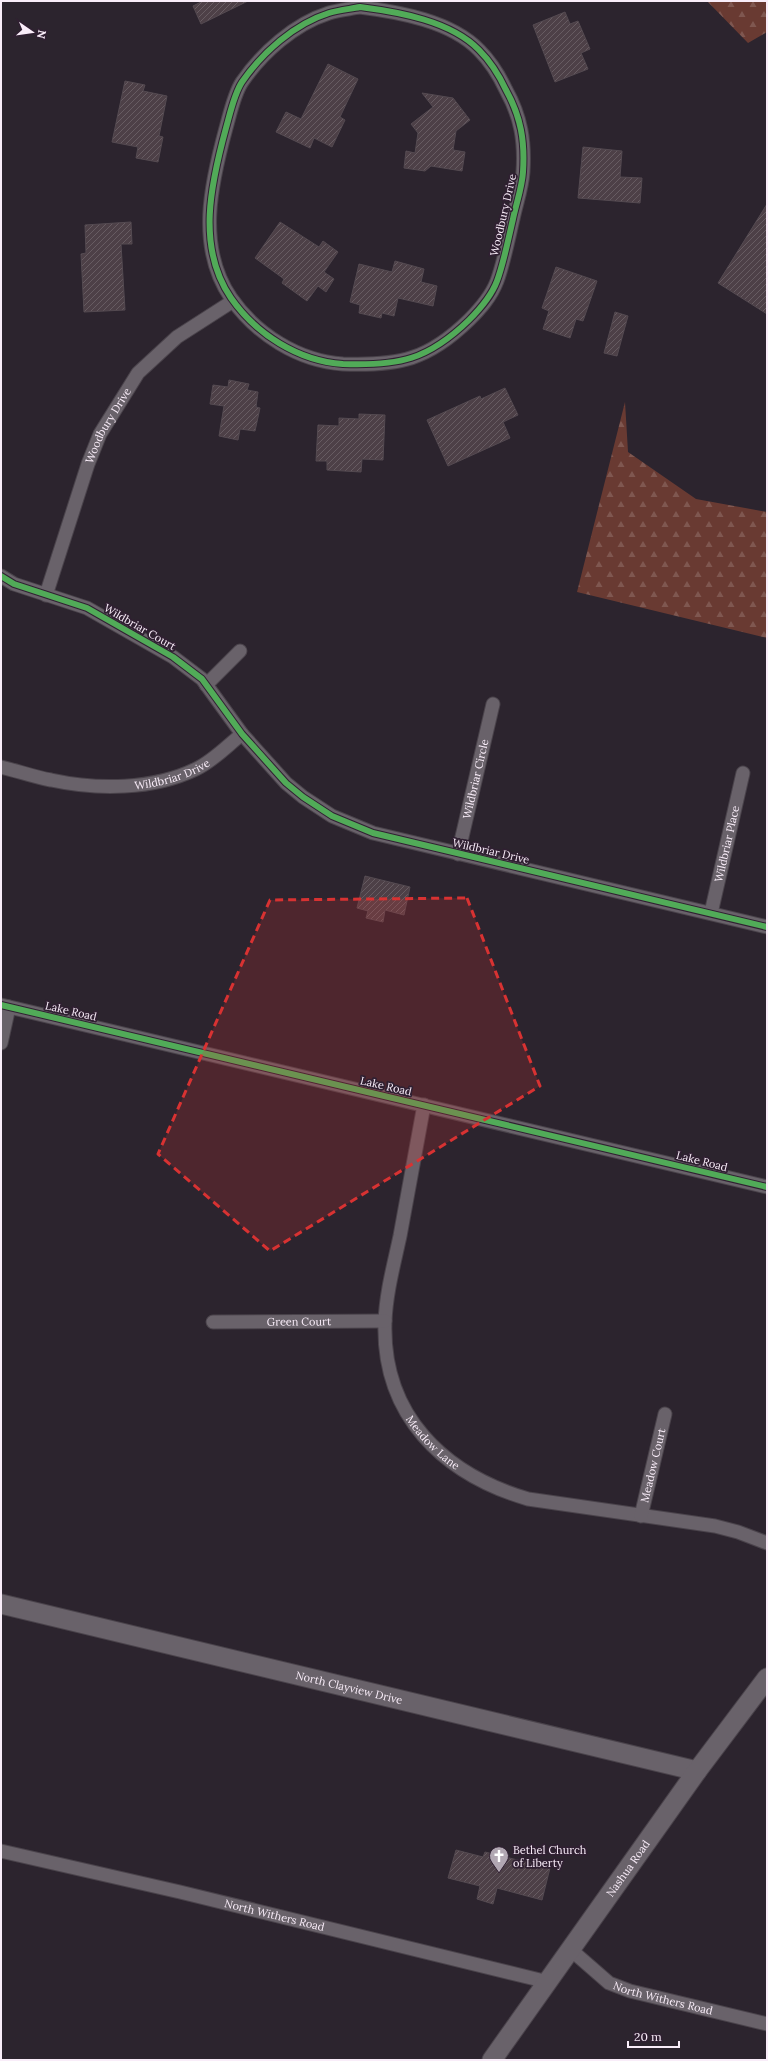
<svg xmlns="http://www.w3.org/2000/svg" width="768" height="2061" font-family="Lora,serif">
<defs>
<pattern id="forest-firs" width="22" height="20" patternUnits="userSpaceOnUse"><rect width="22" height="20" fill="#693a32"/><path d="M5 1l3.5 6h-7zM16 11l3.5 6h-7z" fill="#7f5750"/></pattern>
<pattern id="building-hatch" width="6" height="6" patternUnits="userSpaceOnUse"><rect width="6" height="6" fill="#4d4047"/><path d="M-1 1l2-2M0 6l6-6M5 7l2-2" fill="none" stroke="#675c62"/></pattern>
</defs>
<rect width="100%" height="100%" fill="#2c242e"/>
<!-- forest -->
<path fill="url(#forest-firs)" d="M707,1H767V32L748,43Z
M625,402L628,452L696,499L767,512V638L577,592Z"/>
<!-- building -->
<path fill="url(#building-hatch)" stroke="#544a51" d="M203,1H248L201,24L193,6Z
M565,12L570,24L578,21L590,49L581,53L588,69L555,82L533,25Z
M328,64L358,79L340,117L345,120L332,147L314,138L310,148L276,132L286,112L301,119Z
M125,81L145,85L143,91L167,96L159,136L163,137L158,162L136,158L138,147L112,142Z
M422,93L453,98L470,120L456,131L453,150L465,152L462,171L431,166L425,171L404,168L406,151L415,153L418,133L411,124L433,107Z
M583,147L622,151L620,177L642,178L640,203L578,198Z
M767,204V314L718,283Z
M131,222L132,244H121L125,310L84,312L81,254L86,253L85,225Z
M280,222L319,247L323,241L338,252L324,272L334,279L326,292L318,286L307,301L282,283L284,279L255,258Z
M395,261L424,269L421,282L437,286L433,306L398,298L394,316L382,313L381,318L359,313L360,305L350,302L359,264L392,272Z
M556,267L597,281L583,321L576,319L570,338L543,329L549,311L542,308Z
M615,312L628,316L617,356L604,353Z
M229,380L249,384L247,390L258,392L256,407L260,408L255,431L240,429L238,440L219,436L224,406L210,404L213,385L228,387Z
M505,388L518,415L503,422L510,438L448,466L427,420L480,396L481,399Z
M359,414L385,415L383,460L362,459L361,472L327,470V461H316L318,425L339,426V418L359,419Z
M365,876L410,887L404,915L385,910L383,922L366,918L368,911L357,908Z
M456,1850L483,1857L485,1852L550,1868L542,1900L497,1888L493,1904L477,1899L480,1886L448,1878Z"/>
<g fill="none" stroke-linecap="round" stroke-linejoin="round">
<defs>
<g id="street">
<path d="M360,7C399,12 451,21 479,50C491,62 499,75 506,90C521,117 525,141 523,172C522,188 516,204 513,219C508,240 504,262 497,281C491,297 480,309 469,320C428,360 399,366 343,364C298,361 256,334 231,298C196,247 211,183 226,128C230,114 234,94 242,82C262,53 294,24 329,13C339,10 350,9 360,7Z"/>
<path d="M1,576L14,584L87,608L173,657L202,679L242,734L286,783L303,797L332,816L373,833L767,927"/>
<path id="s1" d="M46,595L88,464L100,434L138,373L177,337L233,301"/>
<path d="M206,685L240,651"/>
<path id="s2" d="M1,767C18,771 34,777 51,780C97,790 153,790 196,769C213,761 227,746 242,734"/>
<path id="s3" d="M458,854L493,704"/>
<path id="s4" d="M711,913L743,773"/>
<path d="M1,1005L767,1187"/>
<path d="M1,1043L9,1007"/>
<path id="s5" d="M424,1105C416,1149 408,1192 400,1236C394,1264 386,1293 385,1322C382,1415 443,1474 528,1499L715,1526L738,1532L767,1543"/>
<path id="s6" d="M213,1322L385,1321"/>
<path id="s7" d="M641,1516L665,1414"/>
<path id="s8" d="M1,1851L180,1892L548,1982"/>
<path id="s9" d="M570,1949L609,1983L630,1991L767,2024"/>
</g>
<g id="secondary">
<path id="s10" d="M1,1604L697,1771"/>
<path id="s11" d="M492,2060L697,1771L767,1678"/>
</g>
</defs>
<!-- street casing -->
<use href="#street" stroke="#4a434b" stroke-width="15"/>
<!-- secondary casing -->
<use href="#secondary" stroke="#4a434b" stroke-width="21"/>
<!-- street -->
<use href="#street" stroke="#69626a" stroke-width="13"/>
<!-- secondary -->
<use href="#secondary" stroke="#69626a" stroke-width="19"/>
<defs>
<path id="cycleway" d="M360,7C399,12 451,21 479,50C491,62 499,75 506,90C521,117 525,141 523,172C522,188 516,204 513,219C508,240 504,262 497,281C491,297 480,309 469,320C428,360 399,366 343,364C298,361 256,334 231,298C196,247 211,183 226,128C230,114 234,94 242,82C262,53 294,24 329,13C339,10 350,9 360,7Z
M1,576L14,584L87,608L173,657L202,679L242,734L286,783L303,797L332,816L373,833L767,927
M1,1005L767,1187"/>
</defs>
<!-- cycleway casing -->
<use href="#cycleway" stroke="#302032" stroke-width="8"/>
<!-- cycleway -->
<use href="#cycleway" stroke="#51ab58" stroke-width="6"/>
</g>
<!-- marked area -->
<path fill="#d83232" fill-opacity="0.2" stroke="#d83232" stroke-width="3" stroke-dasharray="8 5" stroke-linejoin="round" d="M467,898L540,1086L270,1251L158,1154L270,900Z"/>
<!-- icons -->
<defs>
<symbol id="church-pin" viewBox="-11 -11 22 30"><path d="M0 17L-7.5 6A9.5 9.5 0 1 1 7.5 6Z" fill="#b1a7b2" stroke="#302032"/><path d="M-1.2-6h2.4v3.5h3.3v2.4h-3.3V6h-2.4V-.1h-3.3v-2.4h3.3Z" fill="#fff"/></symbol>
</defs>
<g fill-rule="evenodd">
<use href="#church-pin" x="488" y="1845" width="22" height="30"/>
</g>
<g text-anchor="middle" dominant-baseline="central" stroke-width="3.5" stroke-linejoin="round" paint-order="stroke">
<!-- street labels -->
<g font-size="11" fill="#f9edf9" stroke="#302032">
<text transform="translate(503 215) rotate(-77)">Woodbury Drive</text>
<text stroke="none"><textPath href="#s1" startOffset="181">Woodbury Drive</textPath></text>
<text transform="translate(140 627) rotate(30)">Wildbriar Court</text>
<text stroke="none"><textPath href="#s2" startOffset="175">Wildbriar Drive</textPath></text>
<text stroke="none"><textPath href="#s3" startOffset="77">Wildbriar Circle</textPath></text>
<text stroke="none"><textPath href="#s4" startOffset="71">Wildbriar Place</textPath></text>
<text transform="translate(491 851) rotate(13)">Wildbriar Drive</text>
<text transform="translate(71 1011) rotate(13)">Lake Road</text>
<text transform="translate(386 1086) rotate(13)">Lake Road</text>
<text transform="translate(702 1161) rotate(14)">Lake Road</text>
<text stroke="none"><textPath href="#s6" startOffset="86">Green Court</textPath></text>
<text stroke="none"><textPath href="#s5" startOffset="355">Meadow Lane</textPath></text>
<text stroke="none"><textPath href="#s7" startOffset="52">Meadow Court</textPath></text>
<text stroke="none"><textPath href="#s10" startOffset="358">North Clayview Drive</textPath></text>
<text stroke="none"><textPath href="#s11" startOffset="235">Nashua Road</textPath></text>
<text stroke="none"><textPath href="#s8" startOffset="281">North Withers Road</textPath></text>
<text stroke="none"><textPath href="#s9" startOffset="108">North Withers Road</textPath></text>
</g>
<!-- poi labels -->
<g font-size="11" fill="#f9edf9" stroke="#302032" text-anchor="start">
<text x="513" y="1850">Bethel Church<tspan x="513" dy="13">of Liberty</tspan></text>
</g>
</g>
<!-- border -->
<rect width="768" height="2061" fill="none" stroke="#f9edf9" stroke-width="4"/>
<!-- north arrow -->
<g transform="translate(32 32) rotate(103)" stroke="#302032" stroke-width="3" paint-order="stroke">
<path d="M0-3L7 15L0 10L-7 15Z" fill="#f9edf9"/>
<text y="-6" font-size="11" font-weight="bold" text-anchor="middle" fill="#f9edf9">N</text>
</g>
<!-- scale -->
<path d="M628 2041v6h51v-6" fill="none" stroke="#f9edf9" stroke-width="2"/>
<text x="634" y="2041" font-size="12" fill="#f9edf9" stroke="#302032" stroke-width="3" paint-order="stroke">20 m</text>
</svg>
